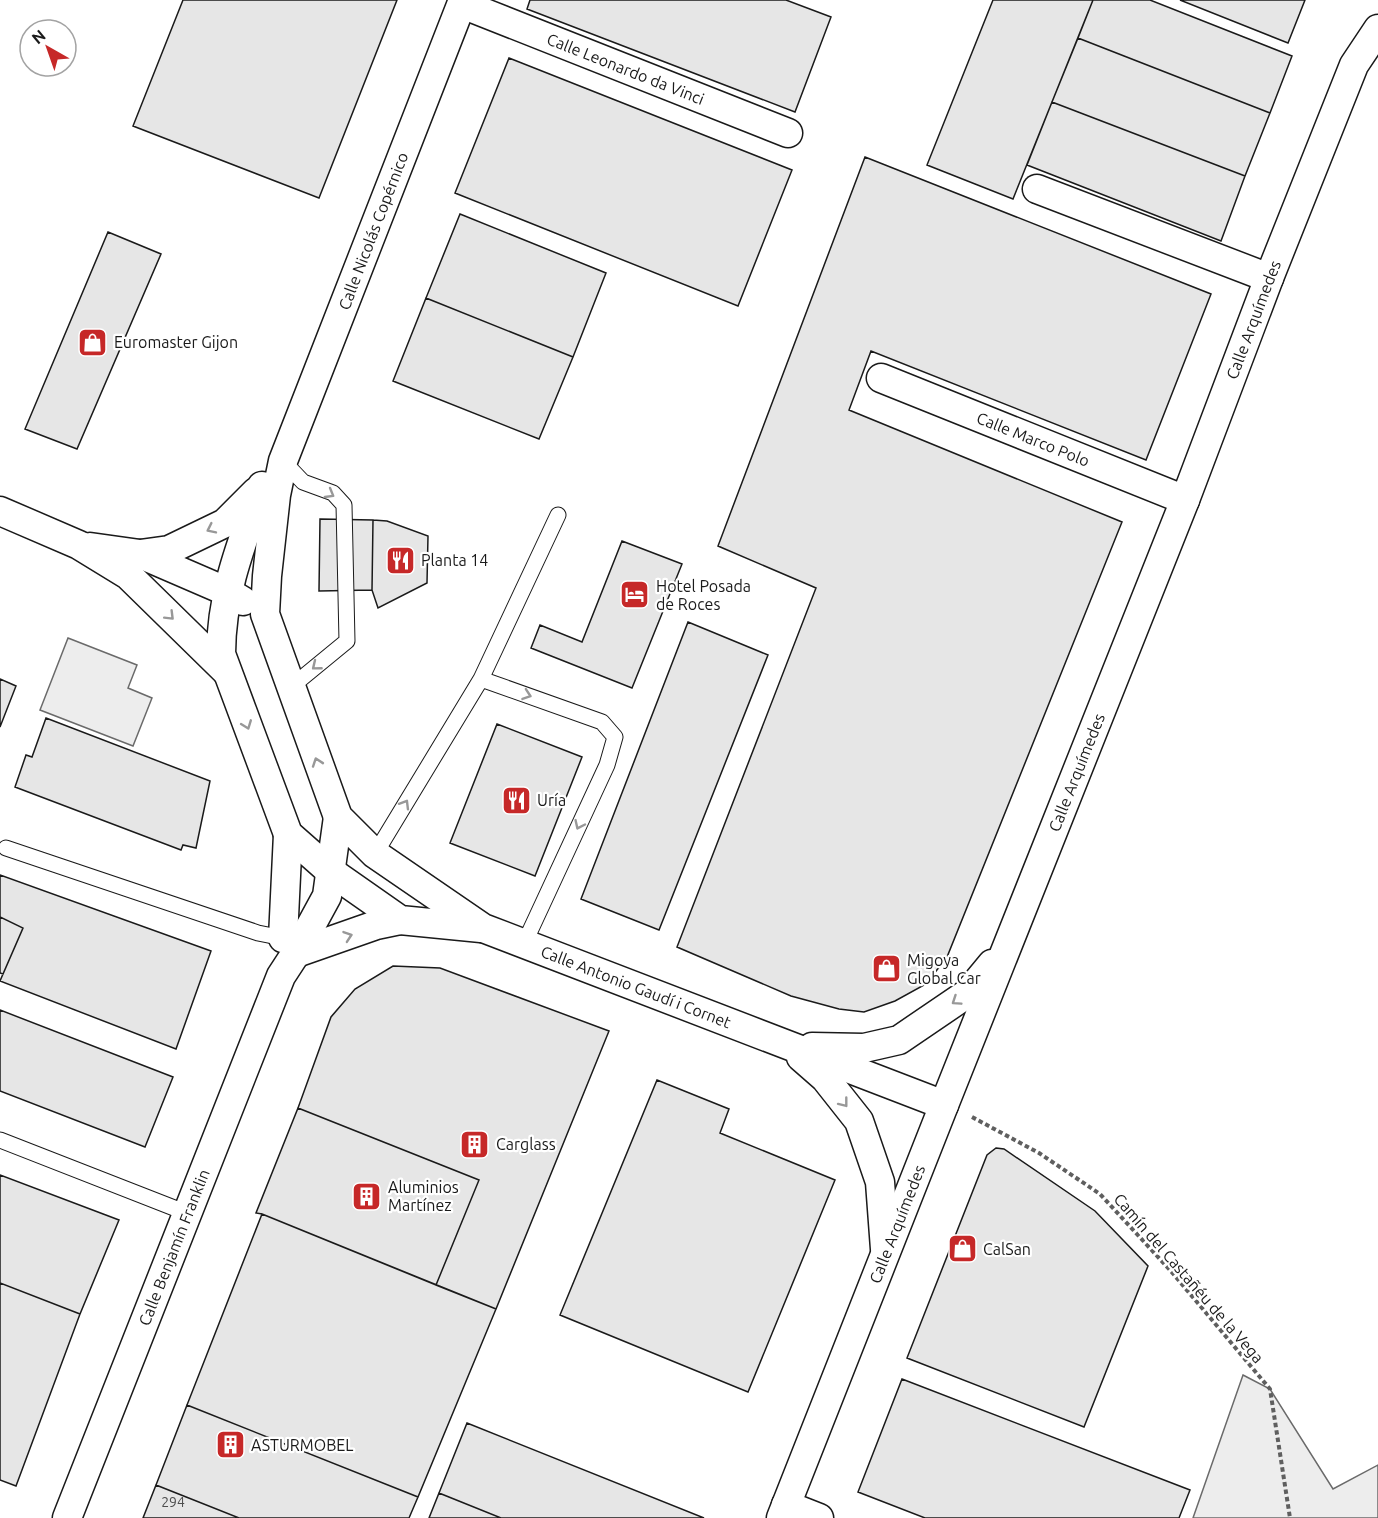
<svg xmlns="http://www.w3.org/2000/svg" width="1378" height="1518" font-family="Ubuntu,sans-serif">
<rect width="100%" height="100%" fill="#fff"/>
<!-- built -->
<path fill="#ededed" stroke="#6a6a6a" stroke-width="1.5" d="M68,638L137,665L128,688L152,698L133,746L40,710Z
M1243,1375L1270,1389L1333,1489L1378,1465V1518H1193Z"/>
<!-- building -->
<path fill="#e6e6e6" stroke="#1a1a1a" stroke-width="1.5" d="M183,0H397L319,198L133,126Z
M530,0H786L831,17L795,112L527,9Z
M993,0H1093L1013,199L927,165Z
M1093,0H1150L1292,56L1270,113L1078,38Z
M1180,0H1305L1288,43Z
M1078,38L1270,113L1245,176L1052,102Z
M509,58L792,170L738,306L455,193Z
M1052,102L1245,176L1221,241L1027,165Z
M865,157L1211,294L1146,460L871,351L849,410L1122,522L947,957L926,984L895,1001L864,1012L839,1009L791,996L677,947L816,588L718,546Z
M460,214L606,273L573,357L426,298Z
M108,232L161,254L77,449L25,429Z
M426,298L573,357L539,439L393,381Z
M320,519L373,520L372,590L319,591Z
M373,520L387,521L428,536L427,583L378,608L372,590Z
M622,541L682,564L632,688L531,648L540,625L582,642Z
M688,622L768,655L659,930L581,899Z
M0,679L16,686L0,727Z
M46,718L210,781L196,848L183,845L181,850L15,787L26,755L32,757Z
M497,724L582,757L535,876L450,843Z
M0,875L211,951L176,1049L0,981L23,928L0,917Z
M0,917L23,928L3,974L0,973Z
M393,966L440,968L609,1031L496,1309L436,1285L479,1180L298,1108L331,1017L355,989Z
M0,1010L173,1077L145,1147L0,1091Z
M657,1080L729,1109L720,1133L835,1180L748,1392L560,1315Z
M298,1108L479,1180L436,1285L262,1214L256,1213Z
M996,1148L1004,1149L1095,1211L1148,1266L1084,1427L907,1358L987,1155Z
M0,1175L119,1220L80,1314L0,1283Z
M262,1214L496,1309L418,1497L187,1405Z
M0,1283L80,1314L16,1486L0,1480Z
M902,1379L1190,1490L1179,1518H925L858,1492Z
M187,1405L418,1497L409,1518H239L156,1485Z
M467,1423L704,1518H501L439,1493Z
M156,1485L239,1518H143Z
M439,1493L501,1518H429Z"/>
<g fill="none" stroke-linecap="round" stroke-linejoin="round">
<defs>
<path id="service" d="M283,461L303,482L333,493L344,505L347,641L291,687
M481,679L558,515
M6,848L258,933L283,938
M375,854L481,679L602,722L615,737L607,765L524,944
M0,1140L187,1213"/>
<g id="minor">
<path id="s1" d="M463,0L283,461L276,495L267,576L265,614L338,817L375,854L483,928L944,1105"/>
<path id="s2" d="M462,4L788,133"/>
<path d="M1037,189L1269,278"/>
<path id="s3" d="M881,378L1185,500"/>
<path d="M262,486C242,542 221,593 221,654L288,834L330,871L400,920L481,928"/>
<path d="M0,511L79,545L128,575L226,671"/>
<path d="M90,547L140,554L228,592L243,601"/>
<path d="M140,554L169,550L225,523L256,492"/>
<path d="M283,938L288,834"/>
<path d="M296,953L376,925L400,920"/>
<path d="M812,1047L864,1048L899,1040L968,993L992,964"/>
<path d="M801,1057L825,1078L859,1121L880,1182L885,1249"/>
<path d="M786,1505L819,1518"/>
<path id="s4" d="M67,1518L281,976L296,953L327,896L338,817"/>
<path id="s5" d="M781,1518L944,1105L1185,500L1269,278L1354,65L1378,29"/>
</g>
</defs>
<!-- service casing -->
<use href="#service" stroke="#1a1a1a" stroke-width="17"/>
<!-- minor casing -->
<use href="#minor" stroke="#1a1a1a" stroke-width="31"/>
<!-- path -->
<path stroke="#5f5f5f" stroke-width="4" stroke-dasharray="4.5 3" stroke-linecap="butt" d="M972,1117L1039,1153L1100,1194L1170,1270L1270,1389L1290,1518"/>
<!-- service -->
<use href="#service" stroke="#fff" stroke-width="15"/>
<!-- minor -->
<use href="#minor" stroke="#fff" stroke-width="28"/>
</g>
<!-- one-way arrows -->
<defs><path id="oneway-chevron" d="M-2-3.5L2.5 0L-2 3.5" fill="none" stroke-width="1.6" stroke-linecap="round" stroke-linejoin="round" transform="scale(1.5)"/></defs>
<g stroke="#989898">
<use href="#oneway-chevron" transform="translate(330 494) rotate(30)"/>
<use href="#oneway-chevron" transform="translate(211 529) rotate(154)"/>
<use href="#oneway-chevron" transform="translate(170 616) rotate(45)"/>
<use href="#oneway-chevron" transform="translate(316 666) rotate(141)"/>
<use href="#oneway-chevron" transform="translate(527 695) rotate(19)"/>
<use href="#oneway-chevron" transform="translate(247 725) rotate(69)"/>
<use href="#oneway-chevron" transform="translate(317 762) rotate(-109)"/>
<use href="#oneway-chevron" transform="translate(405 804) rotate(-59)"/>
<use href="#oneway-chevron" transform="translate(579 825) rotate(115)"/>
<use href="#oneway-chevron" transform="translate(348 936) rotate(-19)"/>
<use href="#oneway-chevron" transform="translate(956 1001) rotate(146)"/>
<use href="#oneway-chevron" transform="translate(844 1103) rotate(52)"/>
</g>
<!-- icons -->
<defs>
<symbol id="shop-square" viewBox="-11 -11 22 22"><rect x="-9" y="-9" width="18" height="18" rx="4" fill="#c62828" stroke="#fff"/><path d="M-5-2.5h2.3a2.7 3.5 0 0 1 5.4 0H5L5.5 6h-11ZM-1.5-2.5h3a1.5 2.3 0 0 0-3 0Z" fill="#fff"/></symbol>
<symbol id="restaurant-square" viewBox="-11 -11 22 22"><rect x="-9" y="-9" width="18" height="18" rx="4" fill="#c62828" stroke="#fff"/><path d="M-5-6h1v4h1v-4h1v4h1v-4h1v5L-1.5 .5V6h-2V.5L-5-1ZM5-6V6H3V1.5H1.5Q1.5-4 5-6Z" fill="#fff"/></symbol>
<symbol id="hotel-square" viewBox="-11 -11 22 22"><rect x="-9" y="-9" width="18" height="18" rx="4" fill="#c62828" stroke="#fff"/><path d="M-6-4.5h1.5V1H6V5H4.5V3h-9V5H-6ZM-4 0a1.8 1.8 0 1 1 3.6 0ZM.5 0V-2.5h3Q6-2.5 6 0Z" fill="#fff"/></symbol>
<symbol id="building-square" viewBox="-11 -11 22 22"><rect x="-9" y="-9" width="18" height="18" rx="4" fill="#c62828" stroke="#fff"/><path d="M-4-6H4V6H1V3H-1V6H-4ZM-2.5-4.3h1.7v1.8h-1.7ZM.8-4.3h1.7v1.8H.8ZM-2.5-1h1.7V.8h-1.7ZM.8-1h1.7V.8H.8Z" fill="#fff"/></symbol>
</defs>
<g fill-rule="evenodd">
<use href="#shop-square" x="76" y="326" width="33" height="33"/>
<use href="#restaurant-square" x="384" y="544" width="33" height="33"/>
<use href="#hotel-square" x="618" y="578" width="33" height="33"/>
<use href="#restaurant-square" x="500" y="784" width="33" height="33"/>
<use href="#shop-square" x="870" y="952" width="33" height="33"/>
<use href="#building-square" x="458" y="1128" width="33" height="33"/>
<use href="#building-square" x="350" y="1180" width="33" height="33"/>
<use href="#shop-square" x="946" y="1232" width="33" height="33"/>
<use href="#building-square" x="214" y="1428" width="33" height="33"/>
</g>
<g text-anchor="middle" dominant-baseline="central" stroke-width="4.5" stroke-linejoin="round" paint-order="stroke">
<!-- number labels -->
<g font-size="14" fill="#4d4d4d">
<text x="173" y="1502">294</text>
</g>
<!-- street labels -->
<g font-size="16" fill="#1a1a1a" stroke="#fff">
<text stroke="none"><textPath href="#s2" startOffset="176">Calle Leonardo da Vinci</textPath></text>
<text transform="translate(373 231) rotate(-69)">Calle Nicolás Copérnico</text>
<text stroke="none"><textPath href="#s5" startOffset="1288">Calle Arquímedes</textPath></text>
<text stroke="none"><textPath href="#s3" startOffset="164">Calle Marco Polo</textPath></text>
<text stroke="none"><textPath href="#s5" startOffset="802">Calle Arquímedes</textPath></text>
<text stroke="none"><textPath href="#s1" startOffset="1212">Calle Antonio Gaudí i Cornet</textPath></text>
<text stroke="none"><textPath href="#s5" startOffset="316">Calle Arquímedes</textPath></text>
<text stroke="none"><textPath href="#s4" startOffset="291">Calle Benjamín Franklin</textPath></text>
<text transform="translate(1189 1278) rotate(49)">Camín del Castañéu de la Vega</text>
</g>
<!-- poi labels -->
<g font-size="16" fill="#1a1a1a" stroke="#fff" text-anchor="start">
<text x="114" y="342">Euromaster Gijon</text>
<text x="421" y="560">Planta 14</text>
<text x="656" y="586">Hotel Posada<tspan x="656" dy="18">de Roces</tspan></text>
<text x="537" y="800">Uría</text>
<text x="907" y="960">Migoya<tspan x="907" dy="18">Global Car</tspan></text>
<text x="496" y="1144">Carglass</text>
<text x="388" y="1187">Aluminios<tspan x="388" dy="18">Martínez</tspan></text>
<text x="983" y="1249">CalSan</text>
<text x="251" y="1445">ASTURMOBEL</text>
</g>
</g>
<!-- north arrow -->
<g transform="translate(48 48) rotate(320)"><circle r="28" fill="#ffffff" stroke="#a3a3a3" stroke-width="1.5"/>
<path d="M0-4.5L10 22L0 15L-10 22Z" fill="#c62828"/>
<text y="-9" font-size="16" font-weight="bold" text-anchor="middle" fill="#1a1a1a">N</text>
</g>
</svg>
